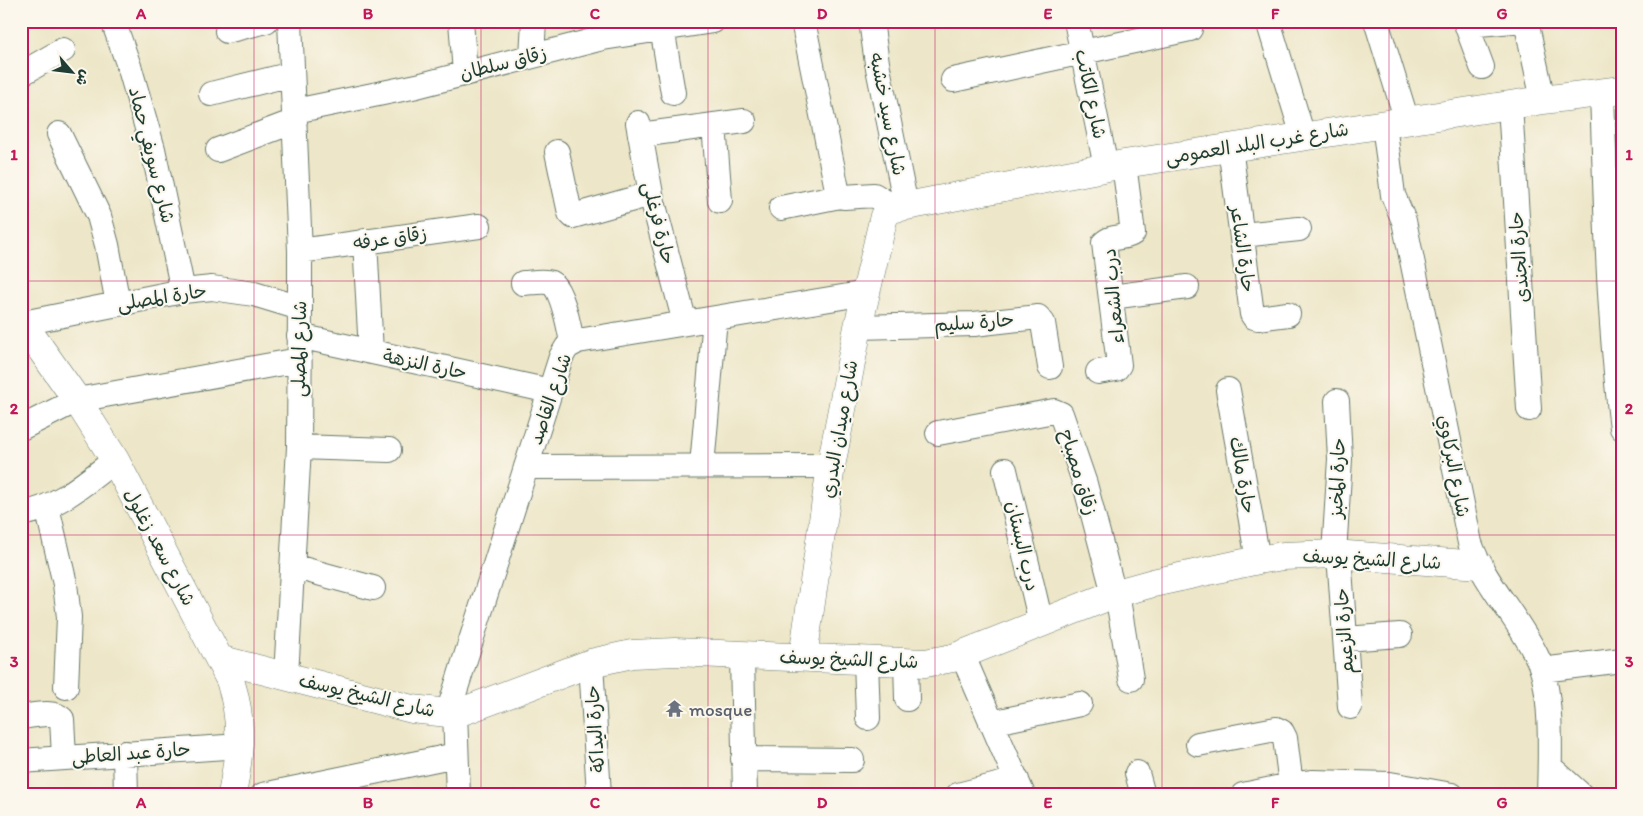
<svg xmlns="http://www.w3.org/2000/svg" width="1643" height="816" font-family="Itim,'Playpen Sans Arabic',sans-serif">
<rect width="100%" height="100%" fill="#fbf7ec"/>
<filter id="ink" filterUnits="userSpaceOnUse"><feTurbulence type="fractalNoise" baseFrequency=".02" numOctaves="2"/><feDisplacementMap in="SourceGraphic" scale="10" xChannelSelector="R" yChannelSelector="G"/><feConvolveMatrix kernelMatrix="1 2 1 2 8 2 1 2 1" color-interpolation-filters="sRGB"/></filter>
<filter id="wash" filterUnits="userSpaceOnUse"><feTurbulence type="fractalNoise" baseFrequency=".0096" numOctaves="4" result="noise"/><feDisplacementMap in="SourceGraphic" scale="20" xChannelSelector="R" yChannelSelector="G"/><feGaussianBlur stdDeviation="1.12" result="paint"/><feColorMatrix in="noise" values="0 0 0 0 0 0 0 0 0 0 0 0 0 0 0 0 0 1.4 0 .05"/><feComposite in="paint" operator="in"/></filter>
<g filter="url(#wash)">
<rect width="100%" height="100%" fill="#ede6c8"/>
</g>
<g filter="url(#ink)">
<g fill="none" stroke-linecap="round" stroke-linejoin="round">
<defs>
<path id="minor" d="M113,21L130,69L153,149L183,291
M461,21L465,73
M803,21L838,194L844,197L874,195L895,208
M871,21L877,63L906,206
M1076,21L1106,167
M1268,21L1303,136
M1376,21L1407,121
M1465,21L1482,67
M1526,21L1543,100
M1467,25L1513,21
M662,28L673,93
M227,31L266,21
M532,56L534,21
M21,74L63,50
M953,80L1190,29
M1602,93C1606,205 1608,316 1622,428
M211,94L292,74
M1510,105L1529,409
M295,111L417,86L603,38L713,21
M638,123L651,194L685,323
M1384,124L1393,195L1404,221L1470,543C1485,585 1519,618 1538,659C1553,691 1550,758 1549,795
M714,125L720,201
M59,134L99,216L107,245L118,304
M640,135L744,121
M1230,147L1252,314L1254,317L1258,318L1288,314
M218,150L295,121
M557,152L570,213L573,216L651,194
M781,208L840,196
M1242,235L1299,229
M365,241L371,352
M300,251L479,226
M523,283C530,283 544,280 551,283C562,288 570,331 572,343
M1111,297L1187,287
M23,323L183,291L212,288L254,294L300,308
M858,327L974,324L1038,317L1043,323L1050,367
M299,336L550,391
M1098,372L1116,369L1119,365L1104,243C1112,235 1125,239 1133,233L1124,164
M1228,390L1258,560
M21,428L77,400L299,360
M938,433L1054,411L1061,414L1085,484L1114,594
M299,447L389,450
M702,466L715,318
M526,467L831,466
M1005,470L1041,623
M47,507L65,584L69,617L66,687
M21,514C58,508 86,482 115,460
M1334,554L1340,459L1337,401
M1339,555L1350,707
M292,566L373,588
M1117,593L1131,679
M1345,639L1400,635
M962,654L1023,795
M742,656L745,795
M866,660L868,718
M906,662L907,699
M591,663L599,795
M1542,670L1622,660
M286,676L299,447L300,308V251L290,21
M455,712L458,795
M448,713L561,357L567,347L578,341L866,293
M21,717C32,716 54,710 62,719L64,757
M991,723L1080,704
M1198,744L1276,729L1282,732L1285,738L1291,785
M125,753L126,795
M743,759L852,760
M21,761L240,746
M1550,767L1581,795
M1137,773L1143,795
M263,795L456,755
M958,795L1017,780
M1243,795L1291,785L1313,782L1390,784L1452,795"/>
<path id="tertiary" d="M21,321L77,400L115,460L230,680C244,724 240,751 232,795
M803,657L831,466L858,327L884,216L891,209L1124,164L1543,100L1622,90
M219,659L412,709L448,713L466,710L591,663L632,654L675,652L925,663L953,658L1117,593L1153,583L1258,560L1283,556L1334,554L1479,565"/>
</defs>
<!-- minor casing -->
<use href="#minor" stroke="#677868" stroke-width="26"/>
<!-- tertiary casing -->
<use href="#tertiary" stroke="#677868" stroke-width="29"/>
<!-- minor -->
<use href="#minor" stroke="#fff" stroke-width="24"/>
<!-- tertiary -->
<use href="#tertiary" stroke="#fff" stroke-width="28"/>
</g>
</g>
<!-- grid -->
<path fill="none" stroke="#c2185b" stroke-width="1" stroke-opacity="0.55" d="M254,21V795M481,21V795M708,21V795M935,21V795M1162,21V795M1389,21V795M21,281H1622M21,535H1622"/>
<!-- icons -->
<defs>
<symbol id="temple-bare" viewBox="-9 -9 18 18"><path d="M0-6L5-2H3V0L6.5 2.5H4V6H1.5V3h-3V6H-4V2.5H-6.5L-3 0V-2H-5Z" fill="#6b7280" stroke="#fbf7ec" stroke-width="2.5" paint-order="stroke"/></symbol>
</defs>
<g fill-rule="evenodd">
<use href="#temple-bare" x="662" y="696" width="25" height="25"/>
</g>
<g text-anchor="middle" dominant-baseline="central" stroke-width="4" stroke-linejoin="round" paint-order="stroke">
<!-- street labels -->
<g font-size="19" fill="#1f3d34" stroke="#fbf7ec">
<text transform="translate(503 63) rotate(-14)">زقاق سلطان</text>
<text transform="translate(1091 94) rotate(78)">شارع الكاتب</text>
<text transform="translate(888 114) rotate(79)">شارع سيد خشبه</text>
<text transform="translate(1257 143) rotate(-9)">شارع غرب البلد العمومى</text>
<text transform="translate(152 155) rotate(76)">شارع سويفي حماد</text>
<text transform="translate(659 223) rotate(76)">حارة فرغلى</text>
<text transform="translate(390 238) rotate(-8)">زقاق عرفه</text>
<text transform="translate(1243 249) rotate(82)">حارة الشاعر</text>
<text transform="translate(1519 257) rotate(-94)">حارة الجندى</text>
<text transform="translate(1113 296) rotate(-95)">درب الشعراء</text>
<text transform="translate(162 297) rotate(-9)">حارة المصلى</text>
<text transform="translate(974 322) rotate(-4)">حارة سليم</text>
<text transform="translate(299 349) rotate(-89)">شارع المصلى</text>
<text transform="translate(425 364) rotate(12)">حارة النزهة</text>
<text transform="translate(550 399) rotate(-71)">شارع القاصد</text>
<text transform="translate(839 429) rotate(-80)">شارع ميدان البدري</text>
<text transform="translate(1454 466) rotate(79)">شارع البركاوي</text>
<text transform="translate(1079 472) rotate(73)">زقاق مصباح</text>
<text transform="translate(1243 475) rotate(80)">حارة مالك</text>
<text transform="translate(1337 478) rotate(-88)">حارة المخبز</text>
<text transform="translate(1023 546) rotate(77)">درب البستان</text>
<text transform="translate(160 547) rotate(62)">شارع سعد زغلول</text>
<text transform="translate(1372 559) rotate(3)">شارع الشيخ يوسف</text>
<text transform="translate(1344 631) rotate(-94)">حارة الزعيم</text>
<text transform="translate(849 659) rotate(2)">شارع الشيخ يوسف</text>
<text transform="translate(367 695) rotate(13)">شارع الشيخ يوسف</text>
<text transform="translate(595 729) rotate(-94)">حارة اليداكة</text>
<text transform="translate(131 753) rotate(-4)">حارة عبد العاطى</text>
</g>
<!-- worship labels -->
<g font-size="19" fill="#5b616d" stroke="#fbf7ec" text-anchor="start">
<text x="689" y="709">mosque</text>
</g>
</g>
<!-- margin -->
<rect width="1643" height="816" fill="none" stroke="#fbf7ec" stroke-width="55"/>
<!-- north arrow -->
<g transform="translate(72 72) rotate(118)" stroke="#fbf7ec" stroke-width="4" paint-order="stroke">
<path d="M0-4L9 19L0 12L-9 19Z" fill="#1f3d34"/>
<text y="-8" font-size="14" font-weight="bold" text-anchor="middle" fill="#1f3d34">ش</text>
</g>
<rect x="28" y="28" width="1588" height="760" fill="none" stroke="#c2185b" stroke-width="2"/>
<g font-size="16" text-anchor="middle" font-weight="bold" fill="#c2185b">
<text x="141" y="19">A</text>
<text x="368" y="19">B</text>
<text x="595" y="19">C</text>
<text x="822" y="19">D</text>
<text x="1048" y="19">E</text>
<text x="1275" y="19">F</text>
<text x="1502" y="19">G</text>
<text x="14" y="160">1</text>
<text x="1629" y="160">1</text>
<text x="14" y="414">2</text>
<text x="1629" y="414">2</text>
<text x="14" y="667">3</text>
<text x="1629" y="667">3</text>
<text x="141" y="808">A</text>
<text x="368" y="808">B</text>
<text x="595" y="808">C</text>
<text x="822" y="808">D</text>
<text x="1048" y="808">E</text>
<text x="1275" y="808">F</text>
<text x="1502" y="808">G</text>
</g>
</svg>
